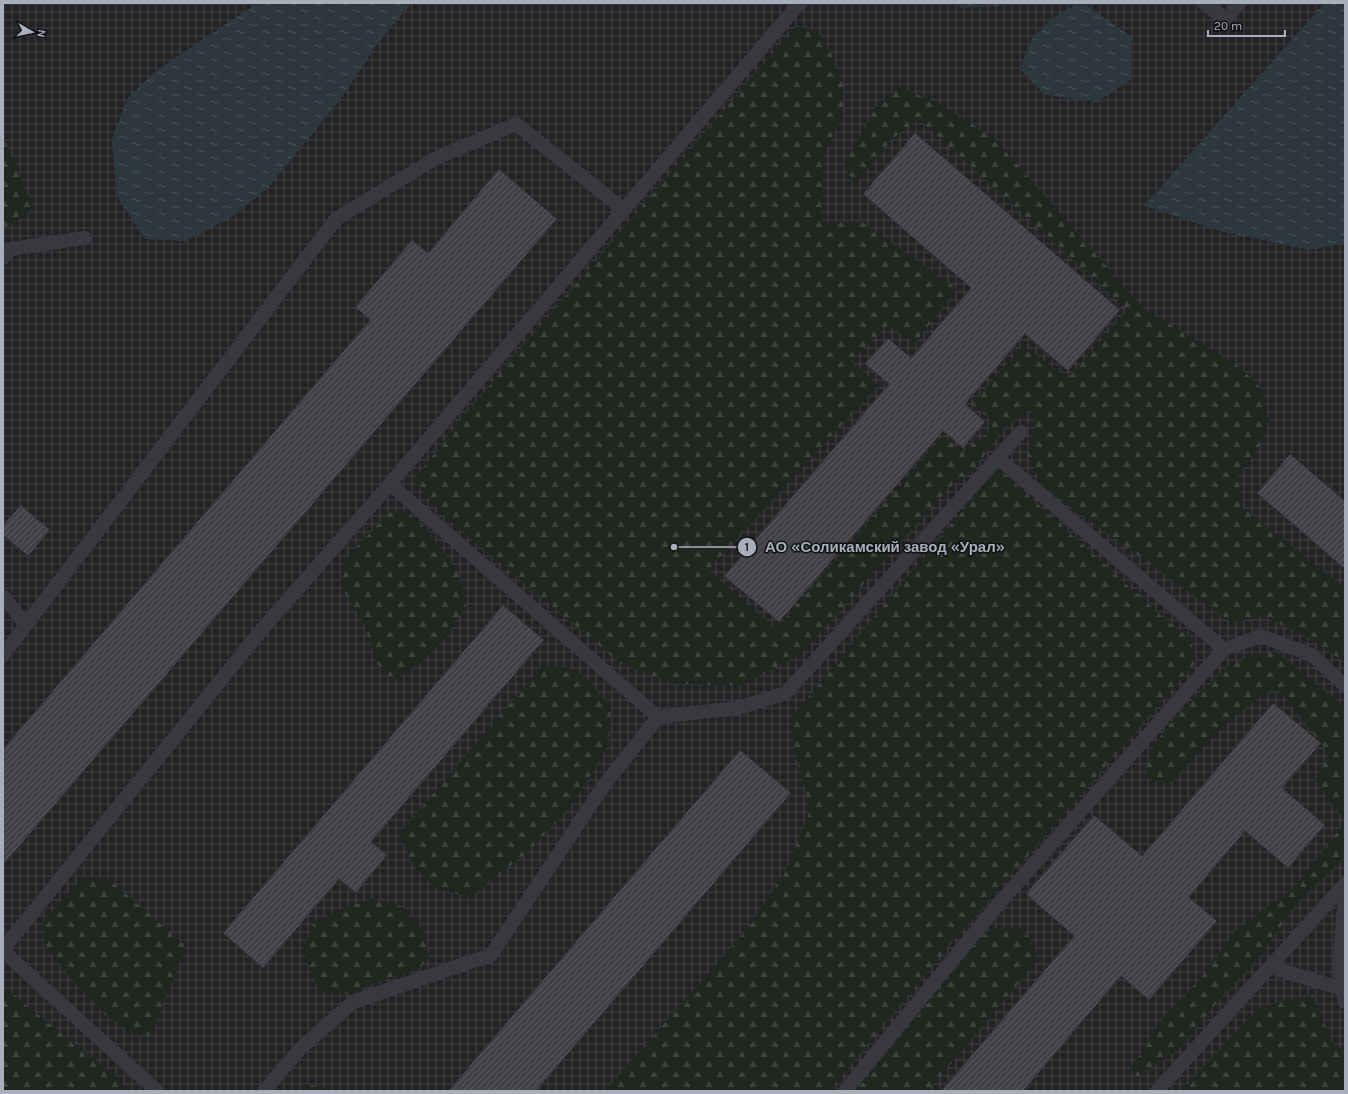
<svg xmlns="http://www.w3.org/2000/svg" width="1348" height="1094" font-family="Karla,sans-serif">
<defs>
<pattern id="industrial-grid" width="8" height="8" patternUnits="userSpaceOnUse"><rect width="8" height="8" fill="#232326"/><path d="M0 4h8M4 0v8" fill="none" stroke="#404043"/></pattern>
<pattern id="forest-firs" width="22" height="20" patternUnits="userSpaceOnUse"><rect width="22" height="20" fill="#1f271f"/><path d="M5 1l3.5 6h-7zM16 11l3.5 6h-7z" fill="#3d443d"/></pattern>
<pattern id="water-ripples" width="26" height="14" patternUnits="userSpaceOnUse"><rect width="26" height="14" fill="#2c373e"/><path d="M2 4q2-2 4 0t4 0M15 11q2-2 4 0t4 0" fill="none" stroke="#485158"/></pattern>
<pattern id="building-hatch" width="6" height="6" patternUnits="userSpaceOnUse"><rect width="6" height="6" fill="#414246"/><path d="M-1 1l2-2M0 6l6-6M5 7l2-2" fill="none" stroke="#5a5b5f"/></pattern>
</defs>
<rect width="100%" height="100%" fill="#171719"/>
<!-- industrial -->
<path fill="url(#industrial-grid)" d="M3,3H1345V1091H3Z"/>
<!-- forest -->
<path fill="url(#forest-firs)" d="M796,26L818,31L831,54L844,86L842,118L823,156L822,223L862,222L957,289L915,343L888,325L851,361L878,386L708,570L776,629L943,436L963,452L987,434L990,419L972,404L1023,345L1068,378L1128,310L919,119L892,139L855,185L844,164L875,108L900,87L938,103L994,138L1144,309L1240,367L1261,388L1269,420L1258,450L1238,476L1243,508L1345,588V662L1303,635L1262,616L1232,623L1043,487L1027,455L1036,423L1031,410L1003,429L975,468L949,488L801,654L743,685L675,684L620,663L443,515L413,481L462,418Z
M3,140L5,141L34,208L10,226L3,227Z
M998,468L1166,620L1190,637L1196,662L947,948L829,1091H605L749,927L788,866L810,810L796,756L790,719Z
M391,511L408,513L430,533L457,571L467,604L447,636L419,664L394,680L376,663L365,626L340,584L344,560Z
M1276,652L1345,707V820L1332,805L1315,779L1329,754L1280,691L1265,693L1235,716L1208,742L1170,784L1148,779L1146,767L1156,742L1182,710L1229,666L1253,655Z
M542,666L571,668L585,677L611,707L608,746L593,772L569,808L530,850L470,898L434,887L414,866L399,834Z
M1345,822V857L1297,903L1260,956L1213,1007L1177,1051L1136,1077L1131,1069L1151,1035L1165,1016L1201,978L1235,931L1294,888Z
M83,877L109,879L186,946L171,985L162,1004L153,1036L135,1035L105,1015L74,983L44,943L43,921Z
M372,899L401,906L423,928L429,958L420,968L405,974L374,983L350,994L320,992L310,970L303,949L315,922L343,908Z
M998,927L1022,929L1035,945L1037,961L928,1091H856L962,962L982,935Z
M3,987L117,1077L128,1091H3Z
M1313,995L1332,1042L1345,1053V1091H1182L1259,1007Z
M305,1084L328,1089L329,1091H299Z"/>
<!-- water -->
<path fill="url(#water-ripples)" d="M257,3H412L380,40L340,100L268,188L230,218L186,241L145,239L116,195L112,138L128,98L156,71Z
M954,3H1013L1011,5L962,8Z
M1078,3H1084L1133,38L1132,79L1097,102L1045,95L1020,69L1032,38L1051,19Z
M1324,3H1345V243L1309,250L1220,231L1144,206Z"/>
<!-- building -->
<path fill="url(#building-hatch)" stroke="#313135" d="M915,133L1120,310L1068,371L1025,334L965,404L985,422L963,448L943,431L779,622L724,576L889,384L865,364L888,338L911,358L971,288L863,194Z
M499,169L557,219L3,865V749L370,320L355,307L412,240L428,253Z
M1290,454L1345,501V569L1257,493Z
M21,505L50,530L28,556L3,535V525Z
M503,605L544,640L371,842L387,855L356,893L339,879L263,968L223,933Z
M1273,703L1321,743L1282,788L1325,825L1288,868L1245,831L1189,897L1217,921L1149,1000L1121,976L1023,1091H941L1074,936L1026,894L1094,815L1142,856Z
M740,750L791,793L536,1091H448Z"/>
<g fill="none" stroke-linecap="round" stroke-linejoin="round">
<!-- lane -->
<path stroke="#38393e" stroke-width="14" d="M1204,3L1226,19L1240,3
M3,258L10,249L85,238
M998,458L1224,649
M390,484L658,717
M3,596L26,625
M3,655L336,219L436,158L516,124L623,209
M1345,895L1339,966L1345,1002
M3,949L264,627L390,484L798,5L801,3
M3,951L157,1091
M1270,967L1343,989
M264,1091L300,1049L353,1002L491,955L604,785L658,717L738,708L786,693L1021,432
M845,1091L996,907L1224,649L1261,636L1312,655L1345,686
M1157,1091L1345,884"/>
</g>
<!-- callouts -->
<path fill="none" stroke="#a8afba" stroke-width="1.5" d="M674 547L747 547"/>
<g fill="#a8afba" stroke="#121214" stroke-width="1.5">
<circle cx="674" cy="547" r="4"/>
<circle cx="747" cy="547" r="10"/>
</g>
<g font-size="12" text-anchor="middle" font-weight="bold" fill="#111">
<text x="747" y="551">1</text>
</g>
<g font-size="15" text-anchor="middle" font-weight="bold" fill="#a8afba" stroke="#121214" stroke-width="3" stroke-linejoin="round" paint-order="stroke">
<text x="885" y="552">АО «Соликамский завод «Урал»</text>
</g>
<!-- border -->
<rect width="1348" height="1094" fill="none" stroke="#a8afba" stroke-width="8"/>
<!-- north arrow -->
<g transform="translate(32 32) rotate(99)" stroke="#121214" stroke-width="3" paint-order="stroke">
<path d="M0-3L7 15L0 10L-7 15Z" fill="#a8afba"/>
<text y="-6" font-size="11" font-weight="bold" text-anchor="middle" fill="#a8afba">N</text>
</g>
<!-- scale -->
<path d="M1208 30v6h77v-6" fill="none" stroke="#a8afba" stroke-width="2"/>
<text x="1214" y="30" font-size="12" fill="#a8afba" stroke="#121214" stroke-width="3" paint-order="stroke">20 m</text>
</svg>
